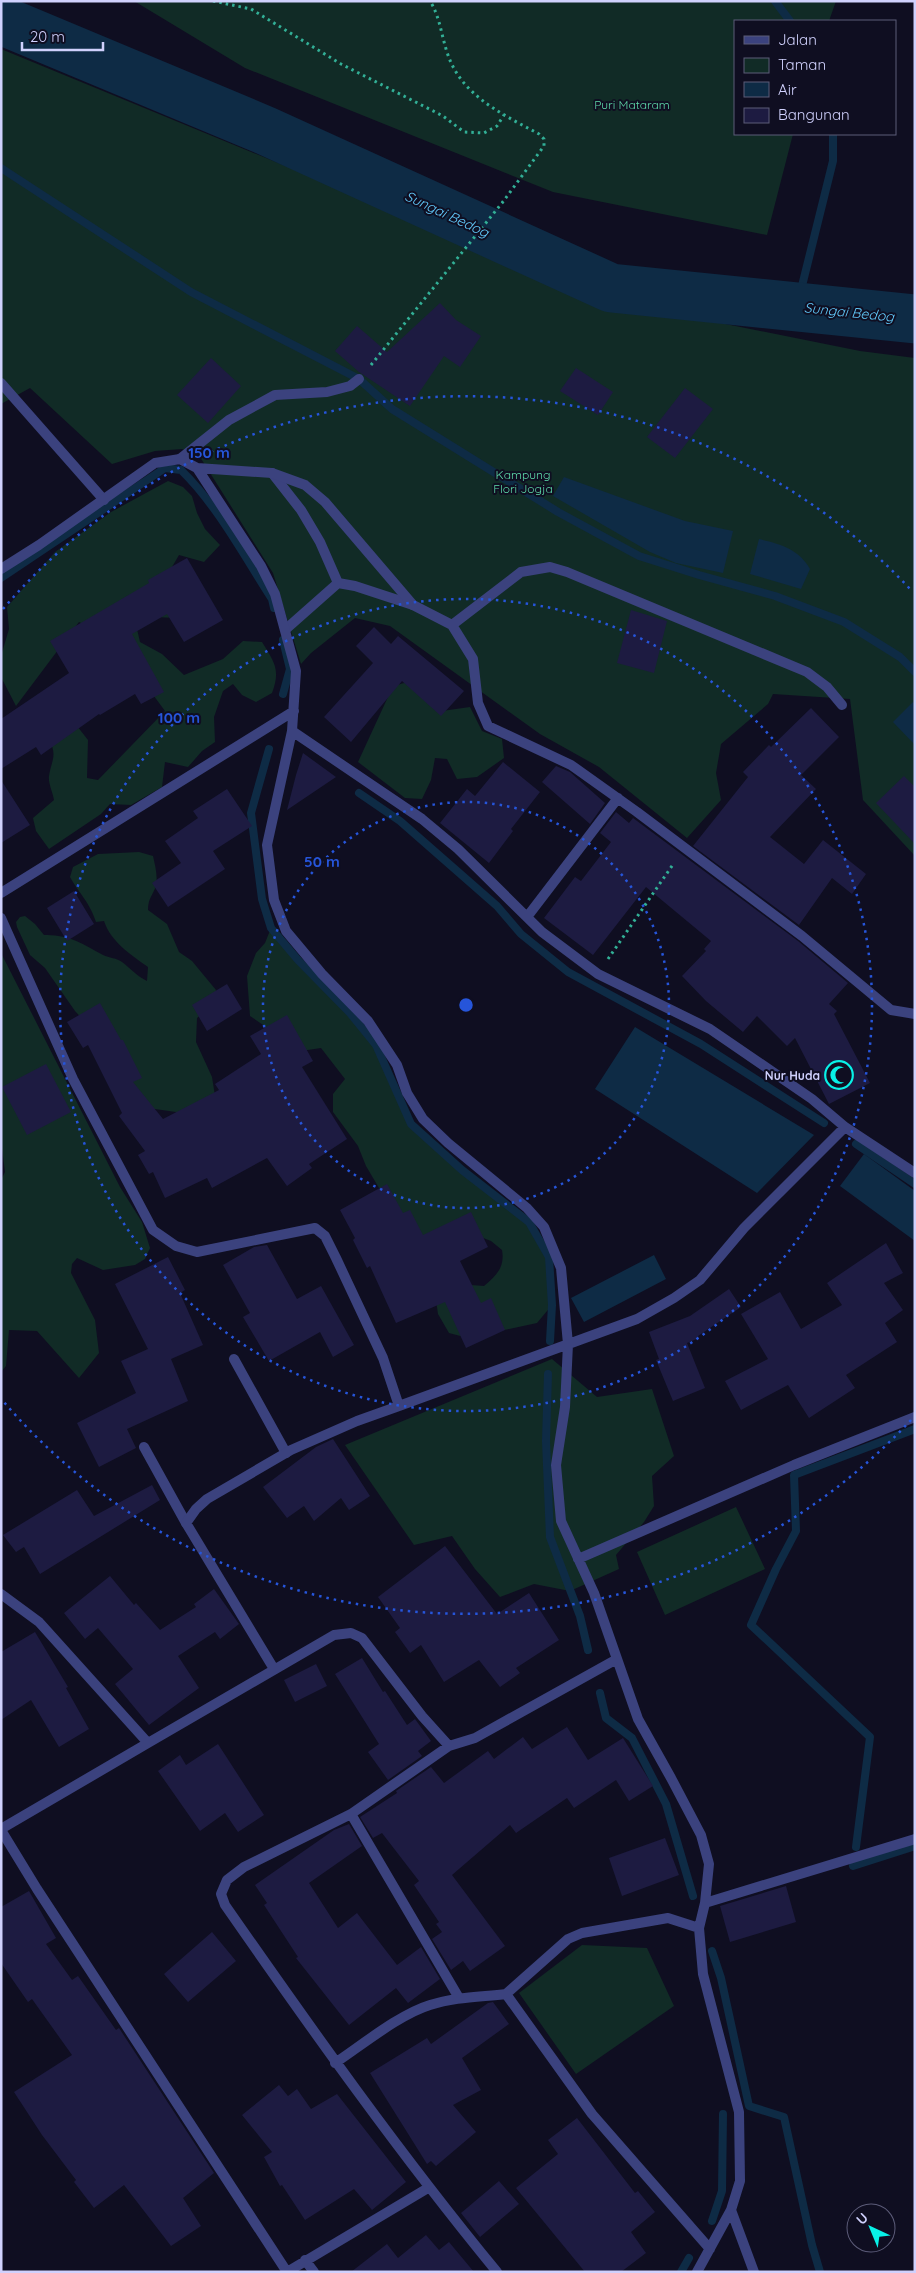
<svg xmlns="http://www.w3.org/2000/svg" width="916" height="2273" font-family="Quicksand,sans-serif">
<rect width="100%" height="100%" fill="#0f0e21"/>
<!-- green -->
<path fill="#112b26" d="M134,1H836L829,21H735V134H793L767,235L553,192L245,68Z
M1,49L317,179L586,296L860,351L915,358V856L863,800L850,699L773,694L768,704L721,744L716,773L721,800L687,838L599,767L540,734L390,626L355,618L311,653L301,664L273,573L200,457L182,449L155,451L112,464L30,388L1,404Z
M168,481L183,487L192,496L197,513L205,529L220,545L204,562L179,555L172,567L176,618L134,616L140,642L162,654L184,675L223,659L243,641L262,642C274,662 281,669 272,693L256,702L242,695L233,684L223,691L214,717L215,742L202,751L188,767L165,762L162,787L131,805L110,804L101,814L49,849L36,831L33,818L54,800C53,793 48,783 49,776C51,762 58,754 49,741L77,726L88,740L87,778L98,780L165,711L111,638L79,622L16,706L1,677V656L9,629L7,607L55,552L111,512Z
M408,682L442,711L470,707L482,731L502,739L504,758L477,777L457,779L447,759L435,758L431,780L422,799L405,798L358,762L393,686Z
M139,852L153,856C155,865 158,876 156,886C153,895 148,898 148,910L167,924L179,952L192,961L216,990L213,1005L197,1018L196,1042L212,1077L215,1096L191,1122L176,1112L120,1104L90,1027L75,1011L45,968L30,955L17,927L16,922L20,917L25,916L35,924L44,935C68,934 83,944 103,955C109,958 117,958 122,962C131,969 137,976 147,981L148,967C130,954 111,942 104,921L96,922C89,901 80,895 70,877L73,867L98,854Z
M271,928L298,960L350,1013L376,1045L411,1124L462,1170L529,1222L549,1257L552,1305L537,1323L468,1338L449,1333L438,1314L436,1300L471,1285L484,1286C497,1275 505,1267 502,1250L491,1241L478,1236L420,1245L392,1210L366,1166L358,1146L333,1112V1094L345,1079L321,1048L301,1051L250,1016L247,976L256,953L265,943Z
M1,953L120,1187L142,1222L150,1248L145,1259L135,1265L103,1270L77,1258L72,1264L71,1273L95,1320L99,1353L79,1378L37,1331L9,1330L6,1366L1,1372V1180L5,1172L1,1141Z
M552,1359L597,1397L652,1389L674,1456L652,1476L654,1506L644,1522L616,1555L619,1569L570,1591L534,1584L500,1597L475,1569L452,1536L414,1545L345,1445Z
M736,1507L765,1569L665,1615L637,1552Z
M582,1945L647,1948L674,2006L576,2074L519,1993Z"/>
<!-- water -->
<path fill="#0e2b45" d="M564,477L685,521L733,531L723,573L676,563L650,552L553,496Z
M759,539C780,544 799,549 810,569L801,589L750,574Z
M913,702L915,704V745L893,722Z
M635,1027L814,1135L757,1193L595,1089Z
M864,1154L915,1191V1241L840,1186Z
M654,1255L666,1279L584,1322L571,1298Z"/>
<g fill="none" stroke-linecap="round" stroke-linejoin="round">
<!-- stream -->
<path stroke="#0e2b45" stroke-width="8" d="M775,1L790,21
M1,168L191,292L359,379L392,409L558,512L639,556L699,575L775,596L844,622L900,657L915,672
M797,306L833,161V134
M1,578L165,468L181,470C218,506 244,556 272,599L274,608
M283,640L290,669L283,694
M269,749L251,813L262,899L271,928L298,960L350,1013L376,1045L411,1124L462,1170L529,1222L549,1257L552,1305L550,1341
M359,793L400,821L497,906L521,934L568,972L701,1044L824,1123
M856,1144L915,1184
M548,1374L546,1441L550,1537L580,1616L588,1650
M600,1693L606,1718L632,1738L666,1804L693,1896
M856,1847L870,1737L751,1625L776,1569L796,1531L794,1475L915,1429
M853,1866L915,1846
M712,1951L721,1978L749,2106L784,2117L812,2245L820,2272
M712,2221L722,2191L723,2114
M681,2272L689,2258"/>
<!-- river -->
<path stroke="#0e2b45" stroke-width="49" d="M1,20L264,130L611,288L915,319"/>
</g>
<!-- building -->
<path fill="#1d1b41" d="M440,303L456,320L481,336L460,367L444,356L410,406L359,372L335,351L357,326L387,352Z
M211,358L241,386L208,423L177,395Z
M576,368L613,392L598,415L560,391Z
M685,388L713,409L675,458L647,437Z
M187,558L223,620L184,642L167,614L132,634L164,692L141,704L135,694L100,715L99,714L41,755L36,747L1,769V719L69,673L50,641L149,583L148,580Z
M631,610L667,621L654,673L617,663Z
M374,627L391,644L398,636L464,691L441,716L402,681L351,742L324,717L373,663L356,646Z
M811,708L839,737L801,775L816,789L770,837L804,864L823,840L866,874L852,894L832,878L799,925L693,846L748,777L743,772L769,745L771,747Z
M303,753L336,777L287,810L296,775Z
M503,762L540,792L511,829L513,831L489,863L440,823L467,789L475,796Z
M556,766L570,772L605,803L590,824L542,782Z
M904,776L915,787V844L876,803Z
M1,780L30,825L1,843Z
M227,789L252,826L213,851L225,869L168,907L152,883L181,863L165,841L198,818L193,811Z
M616,812L629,823L633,818L798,941L848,983L829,1004L837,1011L834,1014L870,1083L829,1104L795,1038L787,1046L757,1016L743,1032L706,1001L682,976L706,951L704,949L711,941L646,887L593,955L544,918L575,877L581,881L611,842L600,833Z
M74,891L94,924L67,941L47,908Z
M227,984L242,1009L207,1031L192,1005Z
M100,1003L121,1040H123L142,1078L133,1082L163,1119L219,1090L215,1084L261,1054L250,1036L287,1015L313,1061L302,1067L347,1139L309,1164L312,1168L287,1186L267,1158L212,1188L207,1178L165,1198L153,1172L149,1174L138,1155L145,1151L119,1116L122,1113L88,1045L83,1048L67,1022Z
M46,1064L71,1112L27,1135L2,1087Z
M387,1184L403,1213L410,1210L423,1235L471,1212L488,1247L460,1261L481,1303L491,1298L505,1330L466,1348L445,1302L396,1323L370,1266L367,1268L353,1240L355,1238L340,1210Z
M886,1243L903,1273L884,1283L903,1310L885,1323L897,1342L846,1375L855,1388L809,1418L788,1385L741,1410L725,1381L768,1359L741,1314L780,1292L801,1329L842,1305L827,1283Z
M267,1245L297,1299L321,1286L354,1345L333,1357L320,1332L269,1361L243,1317L250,1313L223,1265L254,1247Z
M168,1257L185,1290L180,1293L203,1345L171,1359L188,1401L127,1429L136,1448L99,1467L77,1423L136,1393L121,1361L148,1349L115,1284Z
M729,1289L741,1307L698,1336L699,1338L687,1343L705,1388L673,1401L656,1360L659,1359L649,1332L690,1316Z
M333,1439L370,1496L349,1510L341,1498L314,1521L304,1506L287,1518L263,1487L316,1447Z
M152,1485L160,1500L40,1574L24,1547L16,1552L3,1535L77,1490L94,1516Z
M445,1546L497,1614L529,1593L559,1640L516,1668L520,1673L500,1687L479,1660L444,1682L421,1645L410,1653L395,1632L400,1628L378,1597Z
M110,1576L134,1605L136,1603L160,1630L196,1607L194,1604L214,1589L239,1624L220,1639L215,1632L178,1656L199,1688L149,1725L115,1684L133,1669L98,1628L85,1639L64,1613Z
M35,1632L68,1687L66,1688L89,1729L59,1747L31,1700L1,1720V1652Z
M362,1658L383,1692L385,1691L407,1725L415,1719L431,1741L418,1751L422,1756L388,1780L368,1752L379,1744L335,1674Z
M316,1664L327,1686L295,1702L284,1680Z
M567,1727L588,1760L623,1738L653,1786L629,1801L616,1780L574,1808L567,1798L516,1833L510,1825L452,1875L505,1946L470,1971L463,1961L451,1970L432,1939L442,1932L436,1924L439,1922L414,1885L419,1881L382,1833L373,1838L360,1817L397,1793L396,1791L431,1767L444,1783L488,1751L494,1759L523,1737L532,1749Z
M218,1744L264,1815L238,1832L225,1813L200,1831L158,1771L180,1755L186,1765Z
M349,1824L362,1846L309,1883L338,1928L357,1913L397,1965L421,1947L440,1979L408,2003L396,1988L349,2025L296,1958L298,1957L264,1905L267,1903L255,1885L334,1830Z
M665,1838L679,1875L622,1896L609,1858Z
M786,1886L796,1922L730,1942L720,1906Z
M29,1891L56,1938L46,1944L72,1980L78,1976L116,2030L119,2028L214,2173L183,2198L201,2226L171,2246L124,2185L94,2208L74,2182L76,2180L42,2135L14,2092L72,2055L32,1999L28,2002L1,1963V1907Z
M212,1932L236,1961L188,2002L164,1974Z
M493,2002L509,2024L462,2058L481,2090L453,2105L476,2132L436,2166L431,2161L427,2164L370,2073L427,2038L431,2044L488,2003Z
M279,2085L288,2096L297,2089L311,2109L337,2094L406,2182L372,2210L354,2189L305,2220L282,2185L280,2186L264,2157L272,2152L242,2115Z
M577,2118L635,2193L638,2191L655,2212L631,2232L646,2253L621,2272H585L516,2188L558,2154L548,2140Z
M499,2181L519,2204L480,2237L461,2213Z
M426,2235L439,2250L449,2242L474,2272H351L387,2244L398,2258Z"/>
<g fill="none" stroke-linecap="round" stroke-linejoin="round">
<!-- path -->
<path stroke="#32af96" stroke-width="3" stroke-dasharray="2.5 4" stroke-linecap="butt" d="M213,1L251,9L341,64L443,116L464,132L484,133L497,126L504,115
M371,365L502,203L544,146V139L539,134C502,114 460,95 447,52C441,34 440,17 430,1
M608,959L674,863"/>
<!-- service -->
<path stroke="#3b427e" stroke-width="10" d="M1,383L104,500
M180,459L229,420L275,395L327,392L350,386L359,379
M272,473L301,510L320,542L338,583
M286,629L338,583L355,586L413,605
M234,1359L286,1453
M144,1447L186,1523"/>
<!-- minor -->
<path stroke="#3b427e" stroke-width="10" d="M197,468L272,473L305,485L325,502L413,605L452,625L473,659L478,703L488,726L571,765L637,812L802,936L891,1010L915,1014
M1,569L39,545L155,463L180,459L197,468L261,566L275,594L296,671L292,731L267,845L274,900L286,931L322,974L368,1021L397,1065L407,1093L423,1119L448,1143L527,1208L544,1227L561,1268L568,1344L565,1407L556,1465L561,1521L594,1593L638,1719L671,1778L701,1835L709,1864L705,1903L699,1928L703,1974L739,2112L740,2181L731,2210L697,2272
M452,625L521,572L550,567L567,572L807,672L827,687L842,705
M292,731L422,819L458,849L542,932L598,974L710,1029L812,1099L845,1127L915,1173
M1,893L294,711
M527,917L618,798
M1,918L73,1079L153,1230L176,1246L197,1252L315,1228L325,1236L336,1258L383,1358L399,1406L357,1421L291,1450L207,1499L196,1509L186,1523L274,1669
M399,1406L637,1319L674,1298L700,1280L744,1228L845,1127
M578,1559L794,1465L915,1417
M1,1594L39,1622L148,1743L334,1635L351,1633L362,1638L422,1716L449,1746L475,1738L617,1659
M449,1746L351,1814L244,1867L227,1880L221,1894L225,1905C312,2030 400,2154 497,2272
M351,1814L459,1998
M1,1829L148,1743
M1,1830L37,1889L287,2272
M705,1903L915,1839
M506,1994L568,1939L582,1933L668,1918L699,1928
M335,2063C362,2045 400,2014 430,2005C455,1997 480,1997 506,1994L592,2114L710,2249
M731,2210L754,2272
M305,2260L314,2272
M287,2272L428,2188"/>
</g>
<!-- distance rings -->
<g fill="none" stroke="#2655da" stroke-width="2.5" stroke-dasharray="2.5 5">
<circle cx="466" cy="1005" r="203"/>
<circle cx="466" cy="1005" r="406"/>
<path d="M911 1420A609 609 0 0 1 3 1401M3 609A609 609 0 0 1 911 590"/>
</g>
<!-- icons -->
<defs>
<symbol id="mosque-ring" viewBox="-11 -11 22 22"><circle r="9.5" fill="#0f0e21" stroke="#08f1e7" stroke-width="1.5"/><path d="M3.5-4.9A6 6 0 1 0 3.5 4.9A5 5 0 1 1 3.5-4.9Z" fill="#08f1e7"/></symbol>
</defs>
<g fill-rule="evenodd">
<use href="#mosque-ring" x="823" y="1059" width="32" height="32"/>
</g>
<g text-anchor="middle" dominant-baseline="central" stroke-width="4" stroke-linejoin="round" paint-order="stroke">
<!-- park labels -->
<g font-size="12" fill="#5edbaa" stroke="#0f0e21">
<text x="632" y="104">Puri Mataram</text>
<text x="523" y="474">Kampung<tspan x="523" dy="14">Flori Jogja</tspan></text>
</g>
<!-- poi labels -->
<g font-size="12" font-weight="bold" fill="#d0d1fd" stroke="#0f0e21" text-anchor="end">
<text x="820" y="1075">Nur Huda</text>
</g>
<!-- water labels -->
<g font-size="14" font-style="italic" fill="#61c9fa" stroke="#0f0e21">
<text transform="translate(447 214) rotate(25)">Sungai Bedog</text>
<text transform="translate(849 312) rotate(6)">Sungai Bedog</text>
</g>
</g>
<circle cx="466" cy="1005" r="8" fill="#2655da" stroke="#0f0e21" stroke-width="2.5"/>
<g font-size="15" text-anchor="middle" font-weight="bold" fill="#2655da" stroke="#0f0e21" stroke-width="4" stroke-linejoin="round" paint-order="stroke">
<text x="209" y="458">150 m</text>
<text x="179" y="723">100 m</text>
<text x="322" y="867">50 m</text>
</g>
<!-- border -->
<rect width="916" height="2273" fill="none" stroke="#d0d1fd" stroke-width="5"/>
<!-- legend -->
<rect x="734" y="20" width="162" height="115" fill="#0f0e21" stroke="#5c5c79"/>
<rect x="744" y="36" width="25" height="8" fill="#3b427e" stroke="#5c5c79"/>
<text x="778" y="45" font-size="15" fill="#d0d1fd">Jalan</text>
<rect x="744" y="58" width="25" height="15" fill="#112b26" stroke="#5c5c79"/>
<text x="778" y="70" font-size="15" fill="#d0d1fd">Taman</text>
<rect x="744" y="82" width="25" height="15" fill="#0e2b45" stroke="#5c5c79"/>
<text x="778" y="95" font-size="15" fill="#d0d1fd">Air</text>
<rect x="744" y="108" width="25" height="15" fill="#1d1b41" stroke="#5c5c79"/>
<text x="778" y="120" font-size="15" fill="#d0d1fd">Bangunan</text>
<!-- north arrow -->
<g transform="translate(871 2228) rotate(316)"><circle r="24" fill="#0f0e21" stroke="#5c5c79"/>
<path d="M0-4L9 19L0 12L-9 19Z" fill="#08f1e7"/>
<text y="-8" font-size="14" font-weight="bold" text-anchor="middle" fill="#d0d1fd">U</text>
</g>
<!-- scale -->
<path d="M22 42v8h81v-8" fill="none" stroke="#d0d1fd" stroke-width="2.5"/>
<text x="30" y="42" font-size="15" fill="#d0d1fd" stroke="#0f0e21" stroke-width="4" paint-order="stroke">20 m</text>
</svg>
